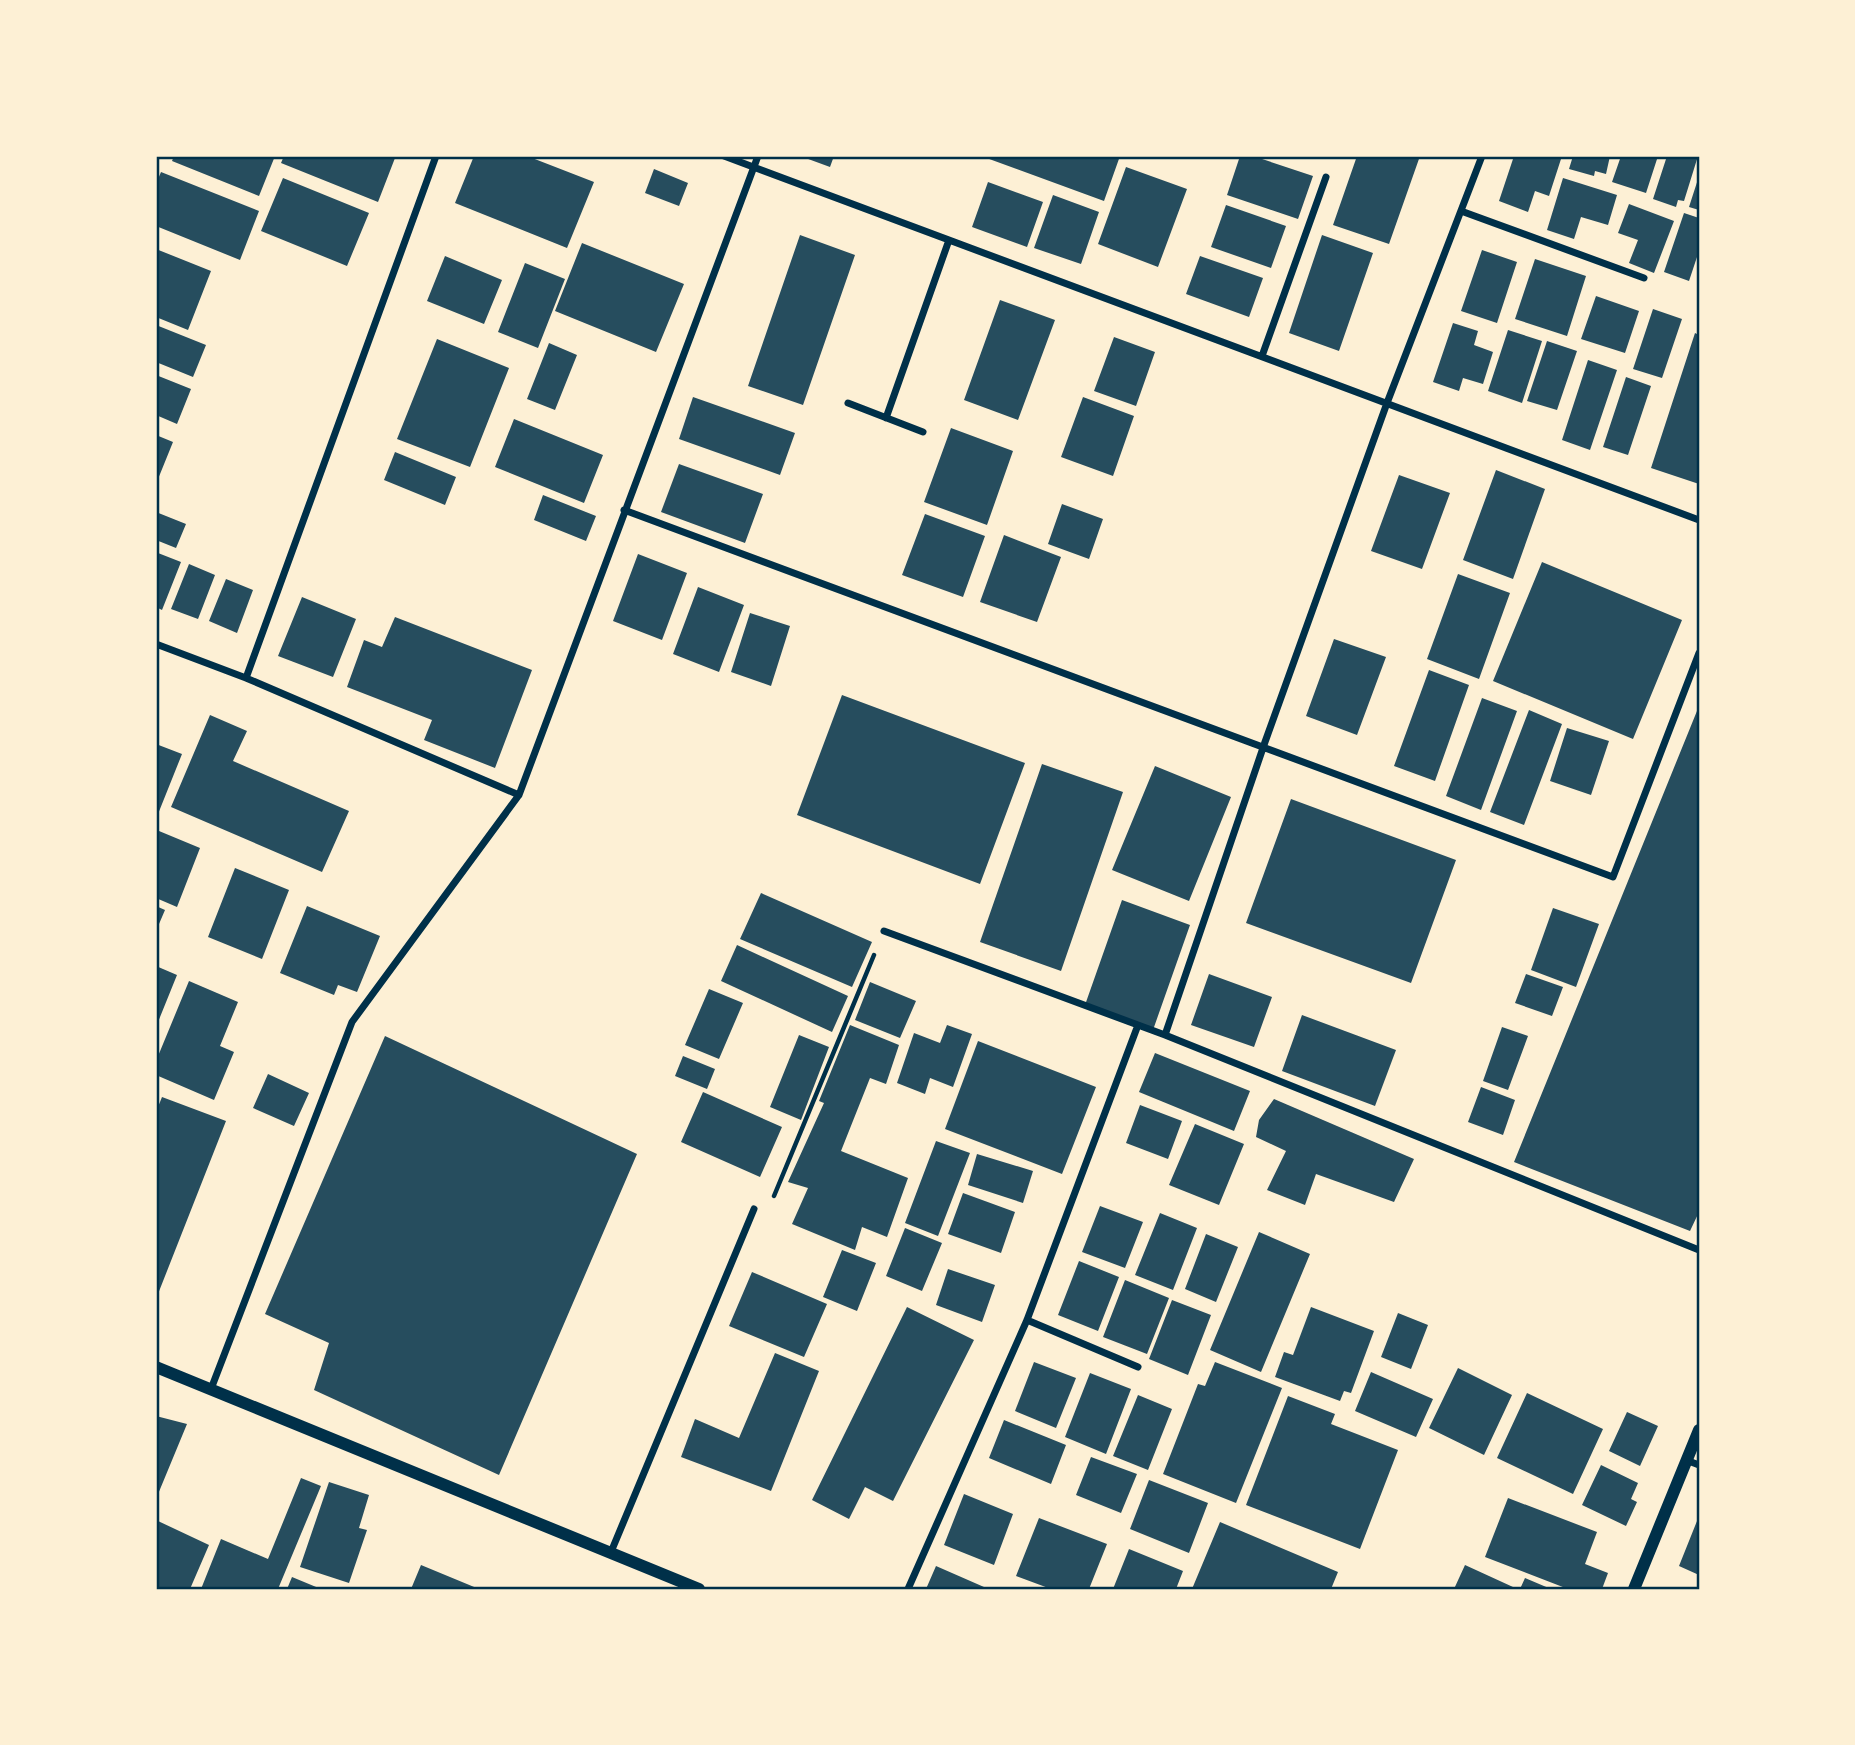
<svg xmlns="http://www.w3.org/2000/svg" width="1855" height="1745" font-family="'DM Sans',sans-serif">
<rect width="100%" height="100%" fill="#fdf0d5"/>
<!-- building -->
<path fill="#264d5e" d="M174,156H275L259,196L172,161Z
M284,156H390L395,158L378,202L281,163Z
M474,156H527L594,182L567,248L455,203Z
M800,156H834L830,167Z
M981,156H1120L1104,201Z
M1240,156H1253L1313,176L1298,219L1227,195Z
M1357,156H1420L1389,244L1333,225Z
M1514,156H1553L1561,159L1549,196L1535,191L1528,212L1499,201Z
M1573,156H1610L1606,174L1595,171L1594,176L1569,169Z
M1621,156H1658L1646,193L1612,182Z
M1667,156H1698L1684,201L1678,200L1676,207L1653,199Z
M1126,167L1187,189L1158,267L1098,244Z
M654,169L688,183L679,206L645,193Z
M161,172L259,211L240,260L156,226V184Z
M1699,176V210L1689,207Z
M283,178L369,213L347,266L261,231Z
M1563,178L1617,195L1608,225L1581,217L1574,239L1547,230Z
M988,182L1043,202L1027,247L972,227Z
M1053,195L1099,212L1081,264L1034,248Z
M1629,204L1674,221L1654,273L1629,263L1638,240L1618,233Z
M1226,205L1286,226L1271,268L1211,247Z
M1684,213L1699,218V251L1689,281L1664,272Z
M800,235L855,255L803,405L748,386Z
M1322,235L1373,253L1339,351L1289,333Z
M582,243L684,284L656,352L555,311Z
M156,249L211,271L188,330L156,317Z
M1482,250L1517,262L1497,323L1461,311Z
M445,256L502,280L484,324L427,301Z
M1200,256L1263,278L1249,317L1186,294Z
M1535,259L1586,276L1567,336L1515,319Z
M525,263L565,279L538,348L498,332Z
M1596,296L1639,311L1625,353L1581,339Z
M1000,300L1055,320L1018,420L964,400Z
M1653,309L1682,319L1662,378L1633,369Z
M1453,323L1478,331L1474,345L1493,352L1483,384L1463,378L1459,391L1433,382Z
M156,325L206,345L193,377L156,362Z
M1508,330L1542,341L1522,403L1488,391Z
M1695,333L1699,335V484L1651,468Z
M1114,337L1155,352L1136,406L1094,391Z
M437,339L509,368L470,467L397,439Z
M1547,341L1577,351L1557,410L1527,401Z
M549,343L577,355L555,410L527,399Z
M1588,360L1617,370L1590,450L1562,440Z
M156,375L191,389L177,424L156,415Z
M1626,377L1651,386L1628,455L1603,447Z
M693,397L795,433L780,475L679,439Z
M1083,397L1134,416L1113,476L1061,457Z
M514,419L603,455L584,503L495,467Z
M951,428L1013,451L987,525L924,502Z
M156,435L173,442L156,484Z
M395,452L456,477L445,505L384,480Z
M679,464L763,494L745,543L661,512Z
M1496,470L1545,489L1513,579L1463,560Z
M1399,475L1450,493L1422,569L1371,551Z
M543,495L596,516L586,541L534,520Z
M1062,504L1103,519L1089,559L1048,544Z
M156,512L186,524L176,548L156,540Z
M925,514L985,536L963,597L902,575Z
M1004,535L1061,557L1037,622L980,602Z
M158,553L181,562L162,610L156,607V558Z
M638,554L687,573L662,640L613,621Z
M1542,562L1682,620L1633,739L1493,681Z
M189,564L215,575L198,619L171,609Z
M1458,574L1510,593L1479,679L1427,659Z
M226,579L253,590L237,633L209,621Z
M698,587L744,605L719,672L673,654Z
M302,597L356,619L333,677L278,656Z
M750,613L790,626L771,686L731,672Z
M395,617L532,670L495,768L424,740L432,720L347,687L364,640L382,647Z
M1334,639L1386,657L1357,735L1306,716Z
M1429,670L1469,685L1435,781L1394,766Z
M842,695L1025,763L980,884L797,815Z
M1482,698L1517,711L1481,810L1446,796Z
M1699,706V1212L1690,1231L1514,1162Z
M1529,710L1562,724L1524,825L1490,812Z
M210,715L247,731L233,761L349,811L322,872L171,807Z
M1567,728L1609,741L1591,795L1550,781Z
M156,744L182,754L156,819Z
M1042,764L1123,792L1061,971L980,942Z
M1155,766L1231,797L1189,901L1112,870Z
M1291,799L1456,860L1411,983L1246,923Z
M159,831L200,848L177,907L156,898V839Z
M235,868L289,890L262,959L208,937Z
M761,893L872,942L852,987L740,939Z
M1122,900L1190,925L1153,1030L1085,1005Z
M156,906L165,910L156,931Z
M307,906L380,936L357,992L338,985L334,995L280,973Z
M1553,908L1599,924L1576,987L1531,970Z
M737,945L848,996L832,1032L721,981Z
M156,966L177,975L156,1027Z
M1209,974L1272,997L1254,1047L1191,1025Z
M1526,974L1563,987L1552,1016L1515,1003Z
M189,981L238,1002L220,1046L234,1052L214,1100L156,1075V1061Z
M870,982L916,1001L900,1038L855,1020Z
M709,989L743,1003L719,1059L685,1045Z
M1302,1015L1396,1050L1375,1106L1282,1071Z
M850,1025L899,1045L886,1084L870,1078L841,1151L908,1178L887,1237L862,1227L855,1250L792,1224L808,1188L788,1182L824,1103L819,1101Z
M947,1025L972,1034L953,1087L930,1078L925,1094L897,1083L914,1033L940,1043Z
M1502,1027L1528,1036L1508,1090L1483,1081Z
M799,1035L829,1047L801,1120L770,1107Z
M385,1036L637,1154L499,1475L314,1390L329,1343L265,1314Z
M978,1041L1096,1087L1062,1174L945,1129Z
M1155,1053L1250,1091L1234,1131L1139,1092Z
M683,1056L715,1069L707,1089L675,1076Z
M268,1074L309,1093L294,1126L253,1108Z
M1481,1087L1515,1100L1503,1135L1468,1122Z
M703,1092L782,1127L760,1177L681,1142Z
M162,1097L226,1121L156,1299V1112Z
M1274,1099L1414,1159L1394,1202L1316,1174L1305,1205L1267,1190L1286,1151L1256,1137L1259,1120Z
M1140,1105L1182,1121L1168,1159L1126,1143Z
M1195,1124L1244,1144L1219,1205L1169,1185Z
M936,1141L970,1153L938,1236L905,1223Z
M977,1154L1033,1171L1023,1203L968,1185Z
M963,1193L1015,1212L1001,1253L948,1234Z
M1100,1206L1143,1222L1125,1268L1082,1252Z
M1160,1213L1197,1228L1173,1290L1135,1275Z
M905,1228L942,1243L922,1291L886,1276Z
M1259,1232L1310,1254L1261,1372L1210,1350Z
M1206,1234L1238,1247L1216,1302L1185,1289Z
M842,1250L876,1263L857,1311L823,1297Z
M1079,1261L1119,1277L1098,1331L1058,1315Z
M948,1269L995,1285L982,1322L936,1305Z
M752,1272L827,1304L804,1357L729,1326Z
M1125,1280L1169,1298L1147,1354L1103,1337Z
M1172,1300L1211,1315L1188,1375L1149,1359Z
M907,1307L974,1340L893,1501L865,1487L849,1519L812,1500Z
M1311,1307L1374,1331L1351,1393L1344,1391L1340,1401L1275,1377L1284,1352L1293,1355Z
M1398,1313L1428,1325L1411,1369L1381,1357Z
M775,1353L819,1371L771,1491L681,1457L695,1419L739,1438Z
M1034,1362L1076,1378L1056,1428L1015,1411Z
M1215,1362L1282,1388L1236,1503L1163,1474L1198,1384L1205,1386Z
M1458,1368L1512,1395L1484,1455L1429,1428Z
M1371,1372L1433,1399L1416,1437L1355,1411Z
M1090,1373L1131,1389L1106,1454L1065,1437Z
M1527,1393L1603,1429L1573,1494L1497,1458Z
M1138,1395L1172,1409L1148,1470L1113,1456Z
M1288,1396L1335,1414L1331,1424L1398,1450L1360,1549L1246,1505Z
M1627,1412L1658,1426L1640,1466L1609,1451Z
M156,1416L187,1424L156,1499Z
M1004,1420L1066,1445L1051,1484L989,1458Z
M1091,1457L1137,1474L1121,1513L1076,1495Z
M1601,1465L1638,1483L1631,1499L1637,1502L1626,1526L1582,1505Z
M301,1478L321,1486L278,1589H201L221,1539L268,1559Z
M1149,1480L1208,1503L1189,1553L1130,1529Z
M329,1482L369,1495L359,1528L367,1530L349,1583L300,1567Z
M964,1494L1013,1514L994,1565L944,1545Z
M1508,1498L1597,1532L1585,1564L1608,1573L1602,1589H1568L1485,1557Z
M1699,1516V1575L1679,1566Z
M1039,1518L1107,1544L1089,1589H1051L1016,1576Z
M158,1521L209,1545L190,1589H156V1527Z
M1220,1522L1338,1572L1331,1589H1192Z
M1129,1549L1183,1571L1176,1589H1113Z
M421,1565L479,1589H411Z
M1465,1565L1513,1587L1511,1589H1454Z
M936,1566L984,1587L983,1589H926Z
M292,1577L321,1589H287Z
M1525,1578L1551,1589H1520Z"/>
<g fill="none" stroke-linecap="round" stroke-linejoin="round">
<!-- path -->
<path stroke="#003049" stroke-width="4.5" d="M774,1196L874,955"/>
<!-- minor -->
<path stroke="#003049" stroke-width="7" d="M724,156L1699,520
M1461,211L1644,278
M1262,356L1326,177
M848,403L923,432
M886,418L949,240
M624,510L1613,877L1699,653
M156,644L246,678L519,795
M246,678L436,156
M884,931L1165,1035L1699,1250
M1165,1035L1265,742L1387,403L1482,156
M1027,1320L1138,1367
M211,1389L352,1022L519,795L758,156
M1686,1460L1699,1465
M611,1552L754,1209
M908,1589L1027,1320L1138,1025"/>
<!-- tertiary -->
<path stroke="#003049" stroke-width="12" d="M156,1367L699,1589
M1634,1589L1699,1430"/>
</g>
<!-- border -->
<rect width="1855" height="1745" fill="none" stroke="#fdf0d5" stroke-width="315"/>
<rect x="158" y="158" width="1540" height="1430" fill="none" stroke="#003049" stroke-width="2.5"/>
</svg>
